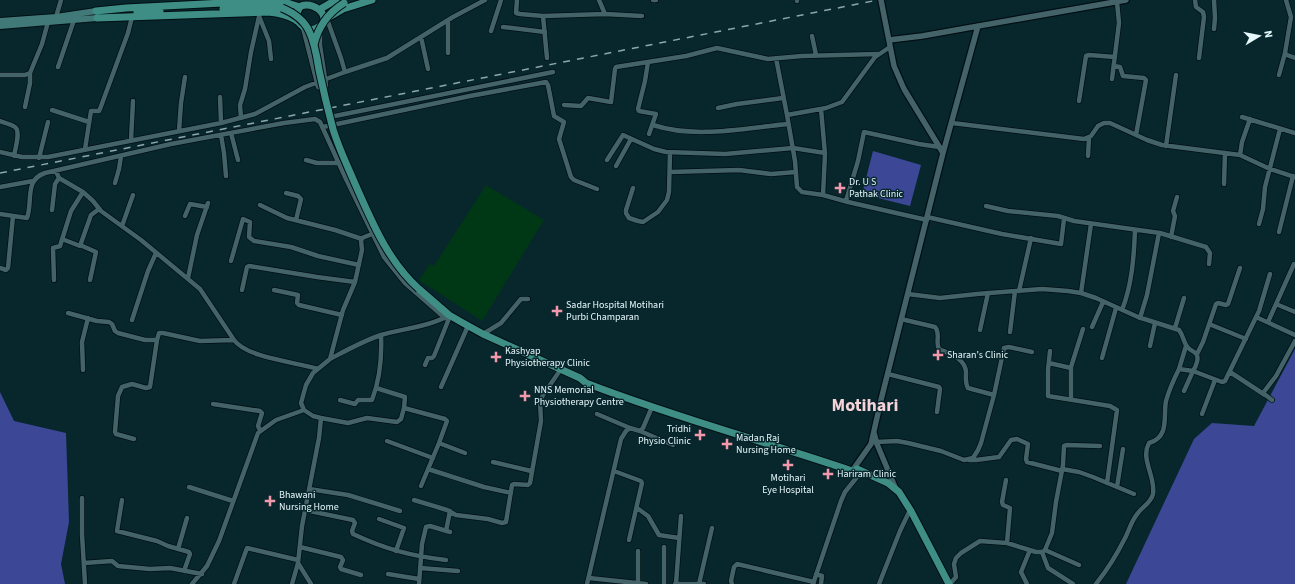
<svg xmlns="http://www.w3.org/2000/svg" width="1295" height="584" font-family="'Source Sans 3',sans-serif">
<rect width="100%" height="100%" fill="#08272d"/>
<!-- green -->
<path fill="#003715" d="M486,185L544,220L482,321L419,280L430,264L434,266Z"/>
<!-- water -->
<path fill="#3c4896" d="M873,151L921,165L910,206L862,194Z
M1295,349V584H1126L1194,439L1212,423L1254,426Z
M0,392L14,421L66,433L69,522L61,564L65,584H0Z"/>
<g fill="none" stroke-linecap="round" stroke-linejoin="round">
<defs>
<path id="minor" d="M517,0L516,13L520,14L543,16L605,14L642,16
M599,0L605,14
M653,0H656
M797,0V1
M1195,0L1196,7L1203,12L1204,17L1199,58
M1286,0L1291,17L1285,53L1287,55L1295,58
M259,16L269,41L271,59
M543,16L547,58
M56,17L61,0
M327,19L341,58L345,72
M503,27L545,32
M303,28L318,87L322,89L325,88L326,85L320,45V32
M1214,29L1215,18L1214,0
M491,31L501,0
M812,36L816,55
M421,37L428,69
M890,47L875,57L842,102L826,108L787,115L795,161L797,187L802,192L823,195L848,202L927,220
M448,53V20
M776,58L787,115
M648,62L645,81L638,109L639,111L656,114L649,134
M1114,66L1120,67L1123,76L1144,78L1146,80L1136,135
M58,67L74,20
M0,75H25L30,73L42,44L48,22
M1279,75L1285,53
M1112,79L1119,23L1117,2
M220,97L221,123
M1079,101L1086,56L1089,55L1115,57
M564,105L581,106L588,98L611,102L615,69L616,67L686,56L717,48L768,59L802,56L878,54
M25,107L30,83V73
M718,108L737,104L783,98
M821,109L825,154L823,195
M52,110L89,122
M330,117L553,72
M1242,117L1295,133
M241,118L240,105L245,89L251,52L260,12
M0,121C5,123 11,124 15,127C21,131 15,149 14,156
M952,123L1084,139L1091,136L1098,126L1104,123H1110L1147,140L1162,145L1240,155L1270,169L1295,177
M653,125C696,139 744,128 788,124
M323,127L470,96L546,82L548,85L554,116L564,122L559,139L571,177L574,180L597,189
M179,131L181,103L185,77
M231,133L238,160
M221,135L224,153L226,176
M131,140L133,101
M1166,146L1176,75
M85,149L91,111H99L100,109L128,33L132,17
M0,152L22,157H48L221,123L255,114L305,87L345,72L387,58L453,17L485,0
M1240,155L1242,142L1250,119
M1088,156L1089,138
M39,158L48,122
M306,160L317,163H339
M607,160L623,135L654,149L666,152L725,154L793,148L825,153
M616,166L631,139
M56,171L59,178L83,192L93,201L101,211L141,240L200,289L234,340C247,358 296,362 318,369
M670,172L739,170L771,174L796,172
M115,183L119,169L121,156
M1224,184L1225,153
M0,187L33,181
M633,188L626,210V213L629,218L638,221L643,222L658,212L667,200L669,192L670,152
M286,193L298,196L301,199L296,220
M846,201L858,161L864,132L919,144L939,147
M260,205L287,218L335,230L362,239
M986,206L1008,211L1058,216L1074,221L1160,233L1206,247L1210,253L1209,264
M52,210L55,184L59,178
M0,214L27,218C33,202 24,180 45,173L171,144L284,123L315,119L320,122L346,179L384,257L405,283L445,318
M185,216L190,204L207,207
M927,217L1002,234L1061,244L1064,219
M1259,224L1263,209L1265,187L1280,129
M122,226L133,195
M1279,232L1293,176
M372,234L362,238L361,240L362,250L355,282L343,310L330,359L313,373L306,385L301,403L304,410L313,416L321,418L348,423L367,418L397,422L401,419L404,408
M1171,237L1175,216L1173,211L1177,197
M62,239L80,246L91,215L99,209
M80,245L96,252L90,280
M231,261L243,219L250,222L249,237L254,241L291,247L318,256L359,265
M0,268L6,270L8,268L13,216
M188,278L197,235L208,203
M54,280L53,248L60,246L71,211L83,192
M242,290L247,267L249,266L317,277L355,282
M274,290L298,295L297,303L299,305L342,315
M1019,291L1031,238
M1081,293L1091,224
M908,294L940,298L977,294L1042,289L1068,291L1081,293L1096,298L1138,317L1179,330C1183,335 1183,340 1186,345C1190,353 1200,350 1197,362C1196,366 1195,368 1193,371L1179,369C1174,379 1169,390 1166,401C1163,416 1170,437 1149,443C1140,459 1156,477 1153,494C1151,503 1143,506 1138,513C1131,521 1129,531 1124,540C1116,556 1107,570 1096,584
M1276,304L1295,312
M1122,310C1132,285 1134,256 1135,230
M68,313L97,321L109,322L112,324L115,331L118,333L145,340H157
M1256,317L1295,335
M1140,318L1147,295L1159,233
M901,319L935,327C941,334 935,342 939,349C950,354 965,358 966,372C966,378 965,383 968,388L994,395
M132,320L148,271L156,253
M1268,322L1294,264
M1209,324L1246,339
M1092,327L1103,302
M1175,328L1184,298
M980,330L988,293
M1010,332L1015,291
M483,334L501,323L521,299H528
M1150,346L1155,323
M1050,351L1048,370V396L1110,406L1117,410L1107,483
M1197,354L1203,342L1216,304L1218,303L1226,305L1228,304L1240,268
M1102,358L1116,308
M330,359C347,350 363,341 381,335C398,330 435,325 447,316
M1049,363L1071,368V399
M425,365L428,358H432L434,356L450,316
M1071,367L1083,329
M1179,369L1186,346
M83,370L82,342L88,318
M1230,372L1265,395
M888,374L939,387L940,389L937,412
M441,387L468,326
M376,388L405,397L404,408L445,419L447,421L439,443L421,486
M1184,391L1193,371L1222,382L1225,381L1259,311L1270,274
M340,400L355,404L358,400H372C380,379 382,357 381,335
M1272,400L1263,393L1276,376L1295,341
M213,404L260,411L262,413L258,426L260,430
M597,414L630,428
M1202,414L1215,380
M640,431L673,445
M134,439L116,434L115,432L118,396L122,387L132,384L146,388L150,387L157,340L159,333H163L200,341L234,340
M387,441L433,458
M876,442L897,441L908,443L941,451L964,460L973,458L978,450L981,443L994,395L1004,348L1009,347L1032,352
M439,443L465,453
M969,460H976L999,457L1011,440L1017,439L1028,444L1026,459L1027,462L1062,471
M493,462L531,471
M428,469L484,487L511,493
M1062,469L1079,472L1093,477L1134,494
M614,471L641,481L642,483L629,540
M1006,480L1002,502L1003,505L1010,508L1007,543
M189,487L233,501
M1117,487L1123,449
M309,489L348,495L400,511
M82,498V534L85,584
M122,500L117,531L157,541L168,546L189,552L190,554L184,571
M414,500L447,510L456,515L488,519L502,523L506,522L512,485L514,484L528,485L530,483L541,421L540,401L543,395L561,369
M637,508L648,516L659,535L679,538
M305,510L353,520L355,523L352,531L353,534C385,549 411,556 446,560
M379,519L404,528L396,551
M446,531L450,511
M300,547L341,557L343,560L340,567L341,569L361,575
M178,549L187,518
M1045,550L1079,565
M638,551V584
M1042,552L1048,568L1073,584
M84,563L112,561L118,566L150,569L170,568L202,574
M298,563L311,584
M420,568L458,571
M388,574L419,579
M816,574L822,576L821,584
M589,578L646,584
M192,584L207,566L219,541L258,433L276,420L304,410
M234,584L247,548L298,560
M292,584L298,563L302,526L319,438L321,418
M419,584L422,544L426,527L430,526L450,532
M587,584L621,439L626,431L630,428L640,431L643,428L652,407
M664,584V547
M675,584H704
M676,584L681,516
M699,584L712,528
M732,584L731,581L734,567L737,564L814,582
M813,584L841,501L845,492L861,472
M879,584L900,531L910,510
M950,584L956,577L954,564L956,558L961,553L980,541L1007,543L1036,552H1042L1045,550L1052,533L1056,502L1063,465L1064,446L1067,445L1100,446
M1027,584L1021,572L1030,550"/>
<path id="tertiary" d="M889,40L922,36L1126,0
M943,153L978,26
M874,433L877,444L895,487
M852,471L871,444L881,400L943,153L904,89L894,66L881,0"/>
<path id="secondary" d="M0,21L56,17L96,11
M0,26L97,18"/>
<path id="primary" d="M322,8L336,0
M223,9L267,6L282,8
M96,11L126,8L263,1L284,2L300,7
M137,12L160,11
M331,16L343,9L372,0
M97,18L268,12C278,13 288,15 296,20C302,24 302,29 311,30C338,23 317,0 301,6C297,10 296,15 297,21
M419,289L449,315L463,323L483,334L580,378L586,383C673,417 764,441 852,471H860
M857,469L888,483L899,492L911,511L949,584"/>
</defs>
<!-- minor casing -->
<use href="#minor" stroke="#000f13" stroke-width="6"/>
<!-- tertiary casing -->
<use href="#tertiary" stroke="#000f13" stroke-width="8"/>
<!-- secondary casing -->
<use href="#secondary" stroke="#000f13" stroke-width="8"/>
<!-- primary casing -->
<use href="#primary" stroke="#000f13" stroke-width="9"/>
<!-- minor -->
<use href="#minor" stroke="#446369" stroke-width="4.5"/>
<!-- tertiary -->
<use href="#tertiary" stroke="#446369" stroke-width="5.5"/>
<!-- secondary -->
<use href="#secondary" stroke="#417878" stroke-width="6"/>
<!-- primary -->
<use href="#primary" stroke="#3e8e86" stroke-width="7"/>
<!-- rail -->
<path stroke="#8ea6aa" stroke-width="1.5" stroke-dasharray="7 7" stroke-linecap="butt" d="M0,173L878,0"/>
<defs>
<path id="primary-bridge" d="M282,8C294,13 304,20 309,31C315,43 317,57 319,70C323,89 328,110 333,129C339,149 348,167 356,186C373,224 388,261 419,289
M314,45C318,27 328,13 344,3"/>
</defs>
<!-- primary-bridge casing -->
<use href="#primary-bridge" stroke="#000f13" stroke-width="9" stroke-linecap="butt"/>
<!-- primary-bridge -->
<use href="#primary-bridge" stroke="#3e8e86" stroke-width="7"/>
</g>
<!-- markers -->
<g fill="#f29aac" stroke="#08272d" stroke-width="1.5">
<path d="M838 182h4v4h4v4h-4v4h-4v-4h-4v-4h4z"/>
<path d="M555 305h4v4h4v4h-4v4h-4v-4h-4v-4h4z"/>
<path d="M936 349h4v4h4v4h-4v4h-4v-4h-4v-4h4z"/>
<path d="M494 351h4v4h4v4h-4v4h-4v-4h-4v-4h4z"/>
<path d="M523 390h4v4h4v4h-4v4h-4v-4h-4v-4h4z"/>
<path d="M698 429h4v4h4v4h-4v4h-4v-4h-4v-4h4z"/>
<path d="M725 438h4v4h4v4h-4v4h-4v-4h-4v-4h4z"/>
<path d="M786 459h4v4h4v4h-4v4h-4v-4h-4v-4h4z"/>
<path d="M826 468h4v4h4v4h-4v4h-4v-4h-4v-4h4z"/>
<path d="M268 495h4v4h4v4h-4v4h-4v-4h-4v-4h4z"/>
</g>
<g text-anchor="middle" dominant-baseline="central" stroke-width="3" stroke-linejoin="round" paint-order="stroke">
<!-- poi labels -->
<g font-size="10" fill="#e6f8fb" stroke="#08272d" text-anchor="start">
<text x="849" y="182">Dr. U S<tspan x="849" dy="12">Pathak Clinic</tspan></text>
<text x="566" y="305">Sadar Hospital Motihari<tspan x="566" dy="12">Purbi Champaran</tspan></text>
<text x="505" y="351">Kashyap<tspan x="505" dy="12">Physiotherapy Clinic</tspan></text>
<text x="947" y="355">Sharan's Clinic</text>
<text x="534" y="390">NNS Memorial<tspan x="534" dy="12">Physiotherapy Centre</tspan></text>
<text x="691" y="429" text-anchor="end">Tridhi<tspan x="691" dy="12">Physio Clinic</tspan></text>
<text x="736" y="438">Madan Raj<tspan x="736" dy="12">Nursing Home</tspan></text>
<text x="837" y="474">Hariram Clinic</text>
<text x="788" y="478" text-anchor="middle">Motihari<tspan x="788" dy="12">Eye Hospital</tspan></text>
<text x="279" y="495">Bhawani<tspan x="279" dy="12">Nursing Home</tspan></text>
</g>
<!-- town labels -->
<g font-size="18" font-weight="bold" fill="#f6d3d9" stroke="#08272d">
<text x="865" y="405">Motihari</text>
</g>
</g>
<!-- north arrow -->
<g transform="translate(1259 36) rotate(80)" stroke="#08272d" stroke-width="3" paint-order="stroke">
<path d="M0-3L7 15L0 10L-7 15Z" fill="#e6f8fb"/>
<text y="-6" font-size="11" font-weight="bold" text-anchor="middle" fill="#e6f8fb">N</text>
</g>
</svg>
